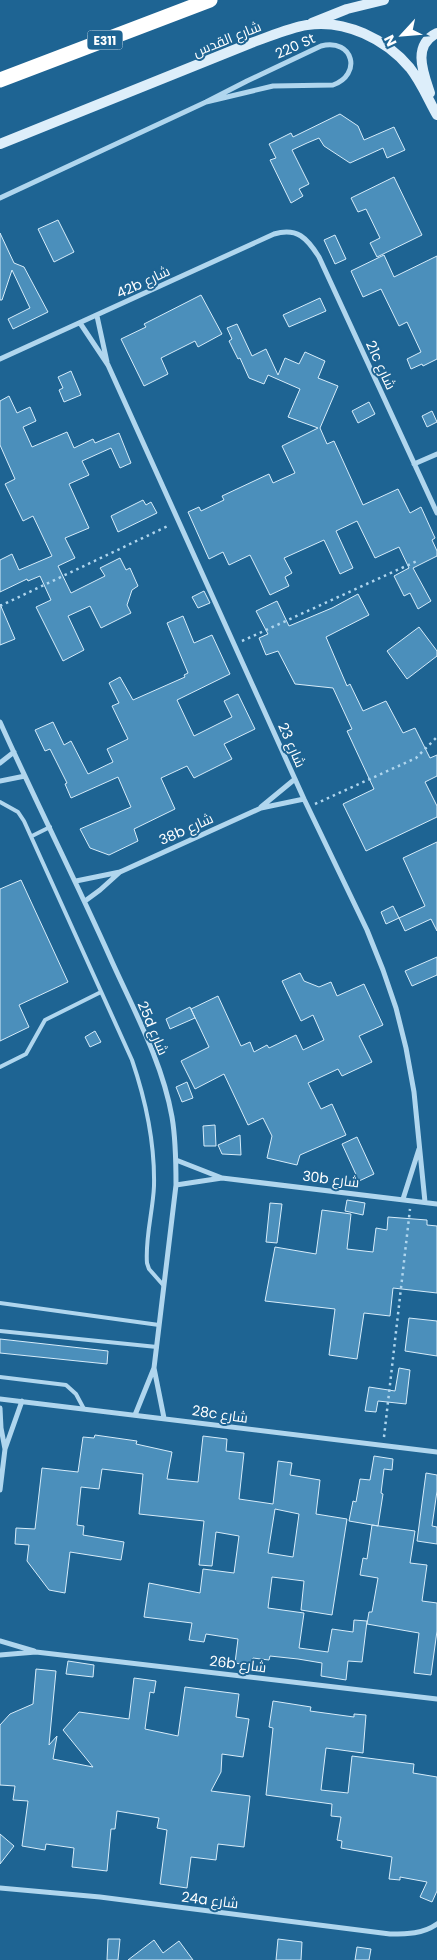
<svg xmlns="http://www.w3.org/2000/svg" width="437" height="1960" font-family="Poppins,Cairo,sans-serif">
<rect width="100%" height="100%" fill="#1e6493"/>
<!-- building -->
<path fill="#4b8fbb" stroke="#d6ecfa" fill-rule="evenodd" d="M340,114L358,126L364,140L394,127L405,150L387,158L383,148L350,163L324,146L319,138L307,143L292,150L309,184L299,189L303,196L291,203L270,160L276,158L269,144L291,133L293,137Z
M394,177L422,235L377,257L370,243L380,238L366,209L358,212L351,198Z
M58,220L74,252L54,262L38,229Z
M0,233L14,263L24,267L48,312L13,329L8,319L30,308L12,270L2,300H0Z
M335,235L346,259L335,264L324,240Z
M384,255L394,277L437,256V359L423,366L422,364L411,369L407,359L421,352L407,322L399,326L381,289L363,297L351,271Z
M201,295L222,334L198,347L195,341L161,358L168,374L144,386L121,339L146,327L144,324Z
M320,298L326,311L289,327L283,315Z
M237,324L252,356L266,349L278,375L285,358L299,364L305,352L325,361L318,378L338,386L320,428L327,444L334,441L363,505L398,489L410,513L421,507L435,538L432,540L437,551V556L413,568L431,601L418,609L410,593L404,596L394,576L409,568L399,547L375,558L357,521L336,531L353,568L340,574L324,540L284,558L292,573L285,577L289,586L270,595L250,555L229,565L223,552L209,559L188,512L199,507L201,511L224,500L222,496L269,474L273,483L295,473L282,446L318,428L288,417L300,389L268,375L264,384L249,378L240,358L238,359L229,341L232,339L227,328Z
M71,371L81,395L64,402L59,390L63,388L58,377Z
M9,396L17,413L30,407L36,421L23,427L32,447L67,432L74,448L93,439L95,443L119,433L131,463L120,468L111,448L82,461L89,475L69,484L89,528L65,538L75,558L58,566L71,593L105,576L100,568L120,558L126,570L130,568L138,586L132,590L127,605L131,613L101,628L90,606L68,616L84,650L63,661L36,607L51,600L40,576L28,581L27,579L0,592V560L12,554L19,570L52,556L33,516L23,521L5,484L15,479L0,445V401Z
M369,402L375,414L358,423L352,411Z
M432,411L437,422L427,427L422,416Z
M143,500L146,505L151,502L157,513L118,532L111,516Z
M204,591L210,603L198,608L192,597Z
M358,594L369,615L326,637L347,686L350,684L363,711L386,701L403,733L415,728L430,758L437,755V776L425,782L437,806V817L366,851L343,804L374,789L347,731L352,729L333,688L295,684L278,651L266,655L259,638L268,634L256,611L277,601L289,626L332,608Z
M0,604L15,639L0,645Z
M183,616L194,643L212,635L230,674L177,700L194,736L232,717L224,701L238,694L255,729L224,744L232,759L194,778L187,766L161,778L175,809L134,829L138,841L109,855L90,848L80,829L131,807L118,777L71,798L65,784L67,783L50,749L45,751L35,730L53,722L64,745L71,741L88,774L113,762L107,749L128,739L112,706L119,703L109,683L120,677L133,700L185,677L184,675L188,673L167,623Z
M419,627L437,651V656L407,679L387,651Z
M437,842V931L431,919L405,931L399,918L425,906L403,858Z
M21,880L68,982L19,1005L29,1027L0,1041V889Z
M393,906L399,918L386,924L381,912Z
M437,957V975L412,986L405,971Z
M300,973L304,981L319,987L331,982L337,996L364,984L383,1025L359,1036L372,1062L342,1076L338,1069L308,1083L321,1109L332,1104L346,1135L300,1155L297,1165L267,1158L272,1136L263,1118L248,1125L224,1074L195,1089L181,1061L209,1047L191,1009L218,996L241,1046L250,1042L254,1052L267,1045L269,1048L296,1035L303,1050L324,1040L313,1015L301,1021L282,981Z
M190,1007L195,1018L170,1029L166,1019Z
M95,1031L101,1042L90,1047L85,1037Z
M187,1082L193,1098L182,1102L176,1087Z
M215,1125L216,1146H204L203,1126Z
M240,1135L241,1155L222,1154L218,1145Z
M357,1137L374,1174L359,1181L342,1144Z
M347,1200L365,1203L363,1215L345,1211Z
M270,1203L282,1204L277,1243L266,1242Z
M322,1210L351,1214L347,1249L373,1252L376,1228L387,1230L388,1217L427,1220V1225L437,1226V1293L393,1288L390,1316L364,1313L357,1359L329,1355L335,1309L265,1301L275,1247L316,1254Z
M409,1318L437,1321V1356L405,1351Z
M0,1339L108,1351L107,1364L0,1353Z
M399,1368L410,1370L406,1404L378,1401L376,1412L365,1411L369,1387L395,1391Z
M95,1435L137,1441L136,1444L172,1452L167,1479L198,1482L203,1436L227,1439L226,1451L244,1453L239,1499L273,1504L278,1461L292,1463L290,1475L320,1480L316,1514L347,1519L332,1615L301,1610L304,1581L272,1577L268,1608L304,1613L299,1648L328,1652L332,1629L353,1632L354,1620L367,1621L362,1662L348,1661L346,1680L321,1676L322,1663L298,1659L270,1656L269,1660L253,1658L252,1666L235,1663L238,1639L206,1634L204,1642L189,1640L192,1623L144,1617L149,1583L200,1593L203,1569L234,1573L239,1536L216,1532L212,1566L199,1565L204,1521L139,1514L143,1474L102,1469L99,1489L81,1487L77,1525L84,1526L83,1535L124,1542L121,1560L70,1552L65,1593L49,1590L27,1561L29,1545L15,1544L16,1528L35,1529L42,1468L78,1472L83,1437L94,1438ZM275,1509L299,1514L293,1557L268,1553Z
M374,1456L393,1459L392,1470L384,1469L381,1493L383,1494L378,1526L349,1521L353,1501L356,1502L360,1479L370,1480Z
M426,1473L437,1475V1491L432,1526L437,1527V1544L417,1541Z
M372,1525L415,1531L410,1563L427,1565L422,1601L437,1603V1631L431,1675L414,1673L419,1633L367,1624L369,1612H372L378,1578L360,1575L363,1558L367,1559Z
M68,1661L94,1665L93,1677L66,1674Z
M36,1669L56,1671L49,1745L57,1736L53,1759L93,1767L63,1730L79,1712L129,1719L134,1678L156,1681L154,1693L150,1692L145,1729L178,1736L185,1687L239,1694L236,1717L249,1719L243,1757L222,1754L221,1772L211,1791L250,1796L244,1847L218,1844L216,1860L191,1857L187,1888L160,1884L167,1830L157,1828L159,1818L117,1811L115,1829H111L107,1871L72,1867L74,1848L46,1844L45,1850L22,1846L28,1801L13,1800L15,1786L0,1785V1725L10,1714L33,1704Z
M273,1701L311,1707L310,1711L354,1717V1714L366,1715L363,1753L326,1748L321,1790L348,1793L352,1756L414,1764L413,1773L437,1777V1891L432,1902L420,1897L427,1882L400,1877V1880L389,1879L392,1857L341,1848L342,1841L337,1840L341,1817L331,1816L332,1804L266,1795L273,1728L269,1727Z
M0,1834L14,1846L0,1864Z
M108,1939H120L118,1960H107Z
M278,1939L302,1942L301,1960H276Z
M154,1940L163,1953L179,1941L193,1960H128Z
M357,1947L371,1949L369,1960H355Z"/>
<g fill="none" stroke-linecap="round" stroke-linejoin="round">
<!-- path -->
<path stroke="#b0d6ee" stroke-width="2.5" stroke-dasharray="2.5 4" stroke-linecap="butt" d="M0,606L170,525
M242,641L417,561
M315,804L416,758L437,737
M384,1437L410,1209"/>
<!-- service -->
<path stroke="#b0d6ee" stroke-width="4" d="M0,802L18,812L24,821L132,1060C146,1101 155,1142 154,1186C153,1211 145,1238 147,1263L149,1269L164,1286
M32,836L50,827
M0,1067L26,1054L45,1020L101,992
M0,1303L159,1325
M0,1331L157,1347
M0,1377L66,1385L76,1394L84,1409"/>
<!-- minor -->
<path stroke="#b0d6ee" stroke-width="5" d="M0,198L206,102L247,81L321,46C354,38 362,75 333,85L273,86L206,102
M97,316L107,362
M80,323L108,365L304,799L367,930L383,970L396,1008L406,1048L414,1092L425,1202
M0,359L274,234C297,227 307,238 319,257L437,513
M414,464L437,454
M0,722C35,800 74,877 109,955C132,1007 162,1060 172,1117C176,1140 176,1162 176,1185L154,1368L164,1418
M0,763L14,752
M0,781L25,776
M261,807L295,779
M76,881L120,872L261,808L304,799
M85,901L100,890L120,872
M176,1160L222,1178
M176,1185L222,1178L437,1204
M403,1199L419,1149
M0,1399L437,1452
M0,1408L1,1428L5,1449
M135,1415L154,1368
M0,1490L5,1449L22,1401
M0,1641L34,1651
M0,1655L36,1652L437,1699
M0,1888L100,1897L390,1934C407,1934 423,1934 437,1924"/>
<!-- secondary -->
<path stroke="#ddeefa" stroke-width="10" d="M312,23L347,9L384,0
M430,93C423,72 412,45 437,33
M0,144L251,43C269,37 288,28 307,25C345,19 386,39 410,68C421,82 428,99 437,115"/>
<!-- motorway -->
<path stroke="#fff" stroke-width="15" d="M0,80L210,0"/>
</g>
<g text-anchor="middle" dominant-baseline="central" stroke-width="4" stroke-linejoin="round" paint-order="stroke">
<!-- shield labels -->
<rect fill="#1e6493" stroke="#bcd0df" stroke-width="1" x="87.5" y="30.5" width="35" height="19" rx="4"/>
<g font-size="12" font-weight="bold" fill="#fff">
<text x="105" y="40">E311</text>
</g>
<!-- street labels -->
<g font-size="14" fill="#fff" stroke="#1e6493">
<text transform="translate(227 39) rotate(-22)">شارع القدس</text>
<text transform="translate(295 46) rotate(-24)">220 St</text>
<text transform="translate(143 282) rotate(-25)">42b شارع</text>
<text transform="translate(381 365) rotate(65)">21c شارع</text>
<text transform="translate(292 745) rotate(66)">شارع 23</text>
<text transform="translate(186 829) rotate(-24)">38b شارع</text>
<text transform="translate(153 1028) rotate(67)">25d شارع</text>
<text transform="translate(331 1179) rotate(7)">30b شارع</text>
<text transform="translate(220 1414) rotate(8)">28c شارع</text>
<text transform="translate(238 1664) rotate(7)">26b شارع</text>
<text transform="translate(210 1900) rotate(7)">24a شارع</text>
</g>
</g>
<!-- north arrow -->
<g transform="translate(402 35) rotate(244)" stroke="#1e6493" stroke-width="4" paint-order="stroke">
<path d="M0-4L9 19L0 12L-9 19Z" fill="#ffffff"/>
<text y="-8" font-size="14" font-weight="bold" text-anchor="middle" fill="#ffffff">N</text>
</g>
</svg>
